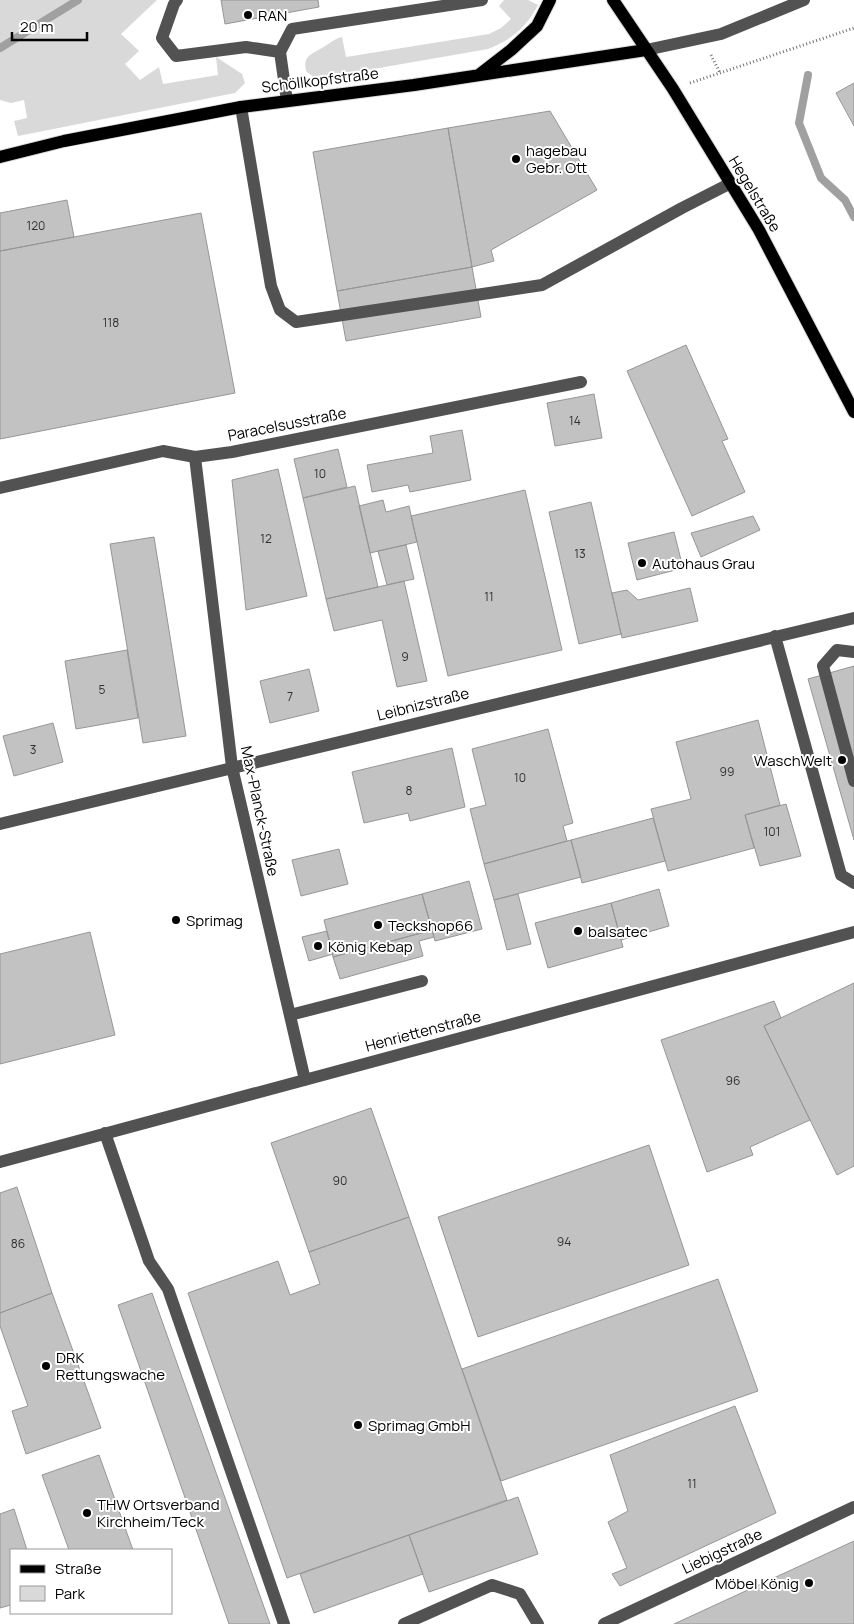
<svg xmlns="http://www.w3.org/2000/svg" width="854" height="1624" font-family="Manrope,sans-serif">
<rect width="100%" height="100%" fill="#fff"/>
<!-- green -->
<path fill="#d9d9d9" d="M0,0H157L121,34L139,51L125,64L140,80L159,67L163,84L218,75L216,57L242,74L245,83L235,93L18,136L14,121L27,118L24,100L11,103L0,100Z
M504,0H528L538,5C526,28 511,40 488,49L316,79L306,71C302,54 314,54 325,46C332,42 334,39 342,37L346,57L489,34L501,28L511,19L499,6Z"/>
<g fill="none" stroke-linecap="round" stroke-linejoin="round">
<!-- stream -->
<path stroke="#a0a0a0" stroke-width="8" d="M0,48L78,0
M808,75L799,123L821,178L845,200L854,217"/>
</g>
<!-- building -->
<path fill="#c2c2c2" stroke="#969696" d="M221,0H318L319,7L225,24Z
M854,83V126L836,93Z
M550,111L597,190L491,250L494,261L472,267L448,128Z
M448,128L472,267L337,291L313,152Z
M67,200L74,237L0,251V213Z
M201,213L235,393L0,439V251Z
M472,267L481,317L346,341L337,291Z
M686,345L728,439L722,441L745,492L692,516L627,371Z
M594,394L602,438L555,446L547,403Z
M462,430L471,480L410,492L408,485L372,492L367,465L433,453L430,436Z
M338,449L347,487L303,498L294,459Z
M278,469L307,596L246,610L232,480Z
M355,486L378,587L326,599L303,498Z
M525,490L562,650L448,676L411,516Z
M383,500L386,512L409,506L417,542L370,553L359,506Z
M591,502L621,634L579,644L549,512Z
M753,516L760,530L701,557L691,533Z
M674,532L683,568L637,580L628,543Z
M154,537L186,736L143,743L110,544Z
M406,545L414,579L387,585L378,551Z
M404,581L427,681L397,687L382,620L334,631L326,599Z
M690,588L698,621L622,638L612,593L627,590L638,600Z
M127,650L138,718L76,729L65,661Z
M854,666V840L808,679Z
M309,669L319,711L270,723L260,681Z
M758,720L780,805L745,815L754,848L668,871L651,809L691,799L676,742Z
M53,723L63,762L14,776L3,736Z
M548,729L573,823L563,826L567,841L484,864L470,809L486,805L472,749Z
M452,748L465,807L410,821L408,813L364,823L352,772Z
M786,804L801,856L760,866L745,815Z
M653,818L665,861L582,883L571,840Z
M571,840L581,877L494,900L484,864Z
M339,849L348,884L301,896L292,860Z
M469,881L482,929L435,941L422,894Z
M659,889L669,926L621,940L611,903Z
M422,894L432,930L333,957L324,920Z
M518,894L531,944L507,950L494,900Z
M611,903L623,947L548,968L535,923Z
M432,930L434,937L419,941L423,956L340,979L333,957Z
M327,931L333,954L309,961L302,937Z
M90,932L115,1035L0,1064V954Z
M854,983V1166L837,1175L764,1026Z
M774,1001L781,1018L764,1026L810,1120L750,1147L753,1155L707,1172L661,1040Z
M371,1108L409,1217L309,1252L271,1143Z
M649,1145L689,1265L478,1337L438,1217Z
M17,1187L52,1293L0,1313V1193Z
M409,1217L507,1500L287,1578L188,1293L278,1261L290,1295L320,1284L309,1252Z
M718,1279L758,1391L501,1481L462,1369Z
M52,1293L101,1428L26,1454L12,1411L28,1406L0,1326V1313Z
M152,1293L270,1624H229L118,1305Z
M735,1406L776,1513L620,1586L612,1574L627,1568L608,1522L628,1511L610,1455Z
M99,1455L133,1550H69L42,1475Z
M518,1497L538,1554L429,1592L409,1535Z
M14,1509L27,1550H11V1605L0,1608V1514Z
M409,1535L423,1574L314,1613L300,1574Z
M854,1541V1624H674Z"/>
<g fill="none" stroke-linecap="round" stroke-linejoin="round">
<defs>
<path id="major" d="M613,0L673,89L759,230L854,412
M480,74L511,50L537,26L550,0
M0,157L64,141L241,107L414,85L646,50"/>
</defs>
<!-- major casing -->
<use href="#major" stroke="#dbdbdb" stroke-width="14"/>
<!-- path -->
<path stroke="#747474" stroke-width="3" stroke-dasharray="1 2.5" stroke-linecap="butt" d="M711,55L720,73
M690,83L854,28"/>
<!-- minor -->
<path stroke="#525252" stroke-width="12" d="M177,0L174,4L162,38L176,56L246,47L280,52
M646,50L721,34L804,0
M287,101L280,52L292,29L482,0
M241,107L271,286L280,310L296,322L542,285L682,208L731,183
M195,457L232,767L305,1080
M0,488L163,451L195,457L232,452L581,382
M775,636L841,875L854,883
M854,652L837,650L823,666L854,781
M0,824L854,618
M290,1015L422,981
M105,1133L149,1261L168,1289L284,1624
M0,1162L854,932
M404,1624L492,1585L520,1594L538,1624
M604,1624L854,1507"/>
<!-- major -->
<use href="#major" stroke="#000" stroke-width="12"/>
</g>
<!-- markers -->
<g fill="#000" stroke="#fff" stroke-width="2">
<circle cx="248" cy="15" r="5"/>
<circle cx="516" cy="159" r="5"/>
<circle cx="642" cy="563" r="5"/>
<circle cx="842" cy="760" r="5"/>
<circle cx="176" cy="920" r="5"/>
<circle cx="378" cy="925" r="5"/>
<circle cx="578" cy="931" r="5"/>
<circle cx="318" cy="946" r="5"/>
<circle cx="46" cy="1366" r="5"/>
<circle cx="358" cy="1425" r="5"/>
<circle cx="87" cy="1513" r="5"/>
<circle cx="809" cy="1583" r="5"/>
</g>
<g text-anchor="middle" dominant-baseline="central" stroke-width="4" stroke-linejoin="round" paint-order="stroke">
<!-- number labels -->
<g font-size="12" fill="#303030">
<text x="36" y="225">120</text>
<text x="111" y="322">118</text>
<text x="575" y="420">14</text>
<text x="320" y="473">10</text>
<text x="266" y="538">12</text>
<text x="580" y="553">13</text>
<text x="489" y="596">11</text>
<text x="405" y="656">9</text>
<text x="102" y="689">5</text>
<text x="290" y="696">7</text>
<text x="33" y="749">3</text>
<text x="727" y="771">99</text>
<text x="520" y="777">10</text>
<text x="409" y="790">8</text>
<text x="772" y="831">101</text>
<text x="733" y="1080">96</text>
<text x="340" y="1180">90</text>
<text x="564" y="1241">94</text>
<text x="18" y="1243">86</text>
<text x="692" y="1483">11</text>
</g>
<!-- poi labels -->
<g font-size="15" fill="#000" stroke="#fff" text-anchor="start">
<text x="258" y="15">RAN</text>
<text x="526" y="150">hagebau<tspan x="526" dy="17">Gebr. Ott</tspan></text>
<text x="652" y="563">Autohaus Grau</text>
<text x="832" y="760" text-anchor="end">WaschWelt</text>
<text x="186" y="920">Sprimag</text>
<text x="388" y="925">Teckshop66</text>
<text x="588" y="931">balsatec</text>
<text x="328" y="946">König Kebap</text>
<text x="56" y="1357">DRK<tspan x="56" dy="17">Rettungswache</tspan></text>
<text x="368" y="1425">Sprimag GmbH</text>
<text x="97" y="1504">THW Ortsverband<tspan x="97" dy="17">Kirchheim/Teck</tspan></text>
<text x="799" y="1583" text-anchor="end">Möbel König</text>
</g>
<!-- street labels -->
<g font-size="15" fill="#000" stroke="#fff">
<text transform="translate(320 80) rotate(-7)">Schöllkopfstraße</text>
<text transform="translate(755 194) rotate(59)">Hegelstraße</text>
<text transform="translate(287 424) rotate(-11)">Paracelsusstraße</text>
<text transform="translate(423 704) rotate(-14)">Leibnizstraße</text>
<text transform="translate(260 811) rotate(78)">Max-Planck-Straße</text>
<text transform="translate(423 1031) rotate(-15)">Henriettenstraße</text>
<text transform="translate(722 1551) rotate(-25)">Liebigstraße</text>
</g>
</g>
<!-- legend -->
<rect x="10" y="1549" width="162" height="65" fill="#ffffff" stroke="#999999"/>
<rect x="20" y="1565" width="25" height="8" fill="#000000" stroke="#999999"/>
<text x="55" y="1574" font-size="15" fill="#000000">Straße</text>
<rect x="20" y="1586" width="25" height="15" fill="#d9d9d9" stroke="#999999"/>
<text x="55" y="1599" font-size="15" fill="#000000">Park</text>
<!-- scale -->
<path d="M12 32v8h75v-8" fill="none" stroke="#000000" stroke-width="2.5"/>
<text x="20" y="32" font-size="15" fill="#000000" stroke="#ffffff" stroke-width="4" paint-order="stroke">20 m</text>
</svg>
